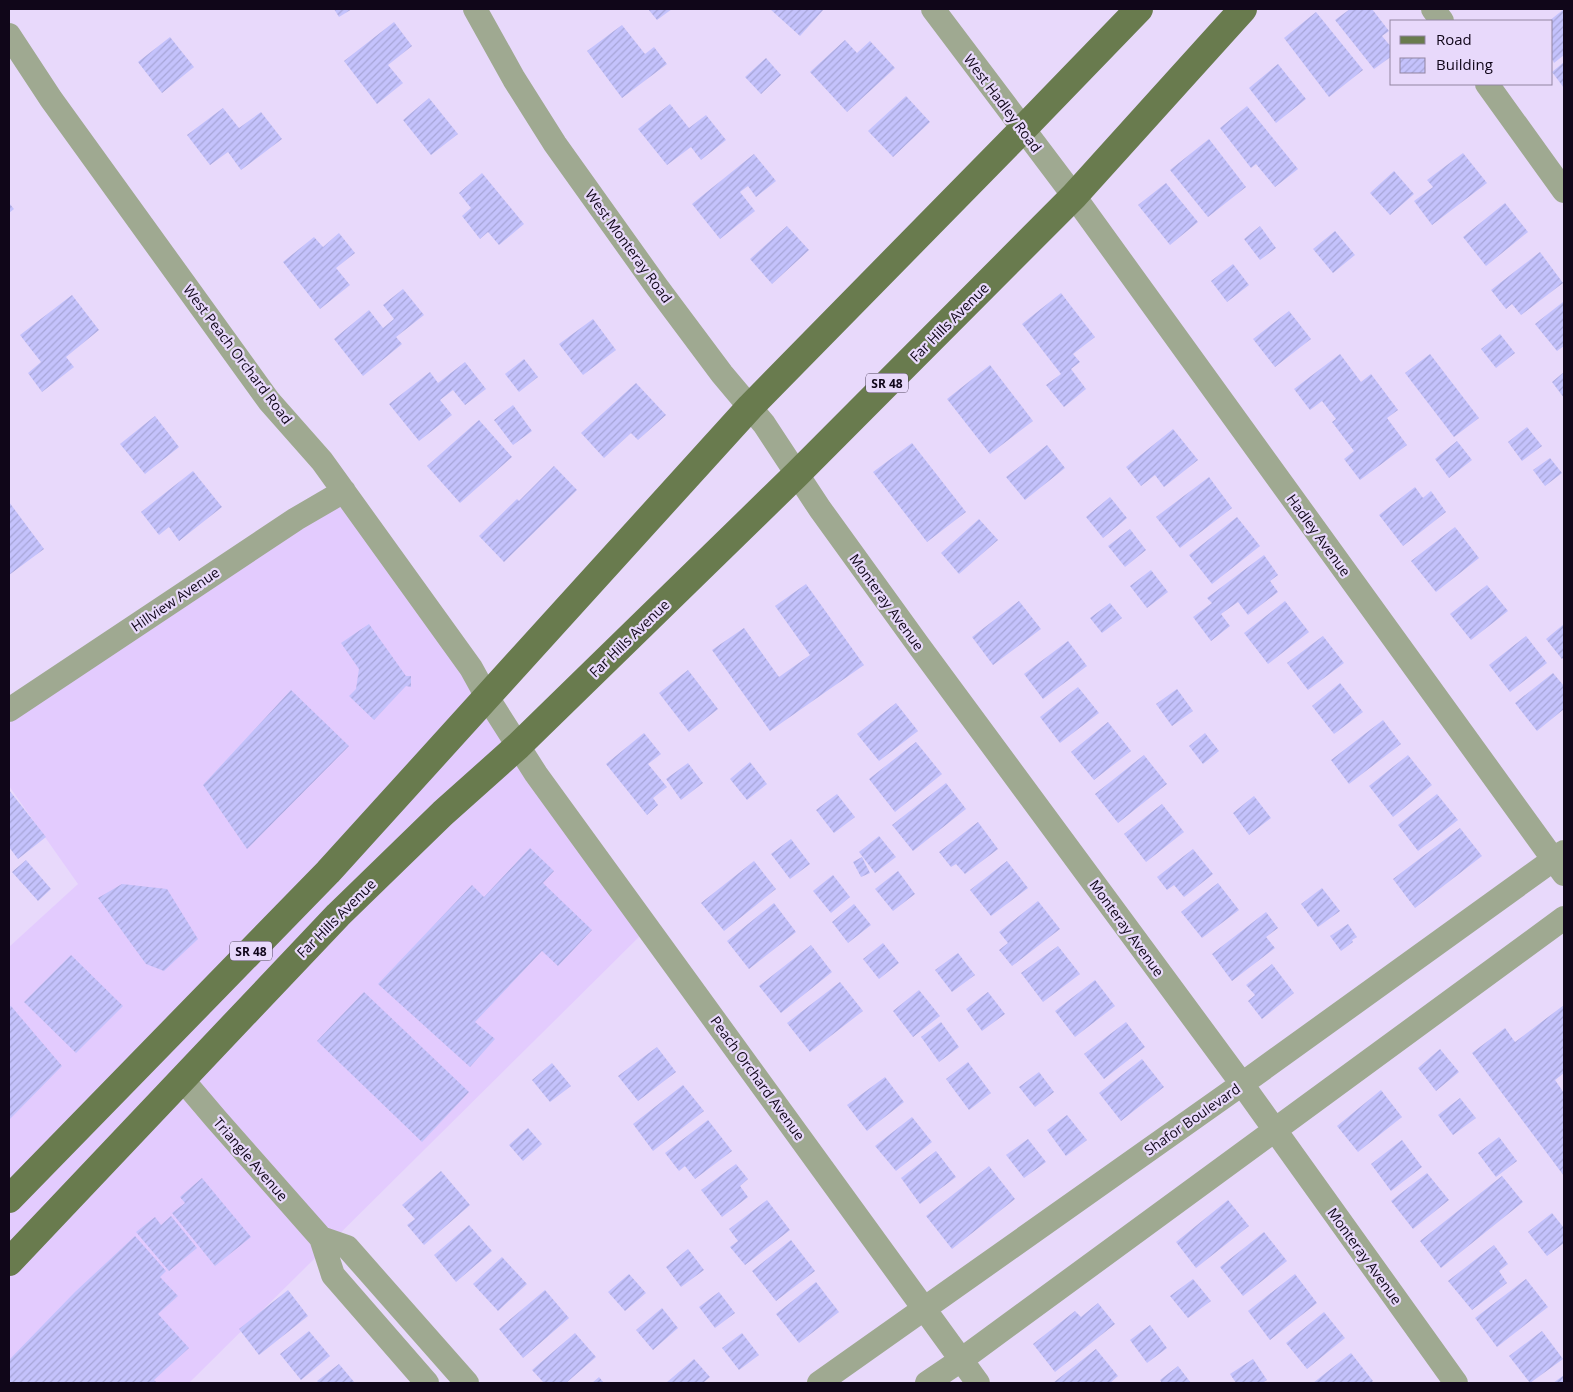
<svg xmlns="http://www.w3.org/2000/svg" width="1573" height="1392" font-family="'Open Sans',sans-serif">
<defs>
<pattern id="building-hatch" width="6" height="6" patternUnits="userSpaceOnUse" patternTransform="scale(1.25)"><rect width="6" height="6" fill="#c4c2fc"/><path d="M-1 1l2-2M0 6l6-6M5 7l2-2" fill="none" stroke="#a7a5d7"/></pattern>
</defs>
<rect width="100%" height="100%" fill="#e8d9fb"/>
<!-- built -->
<path fill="#e3cbfe" d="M344,491L648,928L189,1383H9V947L78,884L9,786V704Z"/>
<!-- building -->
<path fill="url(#building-hatch)" d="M334,9H352L339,17Z
M648,9H672L657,20Z
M770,9H824L800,36Z
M1350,9H1372L1389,31L1382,36L1392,48V56L1374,69L1335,20Z
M1564,9V55L1554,63L1552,59V21H1549Z
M1316,12L1363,70L1329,97L1284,38Z
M394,22L412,46L388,65L403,83L377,104L344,61Z
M622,25L645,54L654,47L667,64L622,98L587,51Z
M170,37L194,67L162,93L138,62Z
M845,40L857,53L870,41L895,68L847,112L810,72Z
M766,58L781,75L761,94L745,77Z
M1564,62V88L1552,72Z
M1278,64L1306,99L1276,123L1249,88Z
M906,96L930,122L893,157L868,131Z
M429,98L458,134L431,155L403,120Z
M670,104L689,128L706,115L726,140L701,160L691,147L667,165L638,129Z
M1247,106L1298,169L1275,187L1256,164L1251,168L1220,128Z
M223,108L239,128L261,112L282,139L241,170L228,152L210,165L187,135Z
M1209,139L1246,187L1208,217L1170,170Z
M1463,153L1487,183L1432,225L1414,201L1433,187L1427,180Z
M754,154L776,181L756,197L748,186L740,192L755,211L720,239L692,204Z
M1394,171L1414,194L1390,215L1370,193Z
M482,173L524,224L499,245L488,232L480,239L462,216L471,208L459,193Z
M1166,183L1198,222L1170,245L1138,205Z
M9,203L14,209L9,213Z
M1505,203L1528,232L1486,266L1463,237Z
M787,226L809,250L772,284L750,259Z
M1260,226L1276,248L1260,260L1244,239Z
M1335,231L1355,255L1333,273L1313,249Z
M339,233L355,253L336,268L350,285L320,309L283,262L314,237L323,247Z
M1540,252L1563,283L1521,315L1512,304L1506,309L1491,290Z
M1233,264L1249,285L1227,302L1211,281Z
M403,289L424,315L396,337L402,344L363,376L334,339L369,310L383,328L394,319L383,305Z
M1061,293L1095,337L1073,354L1080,362L1071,369L1086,389L1064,407L1046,385L1061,374L1022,324Z
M72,295L99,330L66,357L74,367L42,392L28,373L41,362L20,335Z
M1563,302L1564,346L1557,351L1535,324Z
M1289,311L1311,339L1275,367L1253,339Z
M593,319L616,350L583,375L559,344Z
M1500,334L1515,353L1496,368L1481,349Z
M1340,354L1361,382L1371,374L1398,410L1387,418L1407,445L1360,480L1344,459L1354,451L1332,422L1336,419L1322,401L1310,410L1294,389Z
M1430,354L1479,418L1454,437L1405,373Z
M524,359L538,377L519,392L505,374Z
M465,362L486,389L465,405L453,390L440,400L452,415L419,441L389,404L430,372L438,383Z
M990,365L1033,421L990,454L947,399Z
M1564,372V398L1552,382Z
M636,383L666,415L638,440L631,433L604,458L581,433Z
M513,405L532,431L513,445L494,420Z
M155,416L179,447L145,474L120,444Z
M479,420L512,457L460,503L427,466Z
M1527,427L1542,446L1522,461L1508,442Z
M1173,429L1198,460L1164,487L1155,475L1141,486L1126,467Z
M1457,441L1472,460L1449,478L1435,459Z
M912,443L966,512L927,542L873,472Z
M1047,445L1065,468L1025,500L1006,477Z
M1550,458L1562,473L1545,486L1533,470Z
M554,466L577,490L504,562L479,536L517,499L519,501Z
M193,471L222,507L179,541L169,527L159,535L141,512Z
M1209,477L1232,508L1180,548L1156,517Z
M1415,487L1423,498L1431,491L1446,512L1403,546L1379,515Z
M1110,497L1127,518L1103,538L1086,517Z
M9,502L44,549L9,575Z
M1237,517L1260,546L1212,584L1189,555Z
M979,519L998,540L959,574L941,553Z
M1455,527L1479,558L1436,592L1411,561Z
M1130,529L1146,550L1125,567L1108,546Z
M1264,555L1278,575L1270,581L1278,592L1248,615L1238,602L1221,614L1230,626L1211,641L1193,617L1212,603L1207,598Z
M1151,570L1168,592L1147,608L1130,586Z
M806,584L864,665L770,731L712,650L744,628L779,677L810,655L775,606Z
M1487,585L1508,611L1471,640L1450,614Z
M1019,601L1041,629L993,665L972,637Z
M1285,601L1309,632L1268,664L1244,633Z
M1110,603L1122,618L1102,633L1090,618Z
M369,624L406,676H411V687L406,686L374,720L349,696L356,689L359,669L341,643Z
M1564,624V657L1562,659L1546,639Z
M1323,636L1344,663L1308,690L1287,663Z
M1526,636L1547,663L1510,692L1489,665Z
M1068,641L1087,666L1043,699L1024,674Z
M688,670L718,709L689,732L659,693Z
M1553,673L1564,686V709L1537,731L1515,703Z
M1340,683L1363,712L1334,734L1312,706Z
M1078,687L1099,713L1060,743L1040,717Z
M1177,689L1193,711L1172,726L1156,704Z
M291,690L349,746L247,849L203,785Z
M896,703L918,731L879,761L857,734Z
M1383,720L1401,744L1349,784L1331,760Z
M1108,722L1131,751L1094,780L1071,752Z
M644,733L661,754L648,764L667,787L653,798L658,805L647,815L606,764Z
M1205,733L1219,751L1203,764L1189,746Z
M916,742L942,774L895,812L869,779Z
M1144,755L1167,784L1118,823L1095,794Z
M1408,755L1432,785L1393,817L1369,786Z
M750,762L767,784L747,800L730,779Z
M688,763L703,783L681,800L666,779Z
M946,783L966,809L913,851L892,825Z
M9,790L46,837L18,859L9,847Z
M837,794L855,817L834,833L816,810Z
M1437,794L1458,820L1418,851L1398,825Z
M1254,796L1271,818L1249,835L1233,813Z
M1162,804L1184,832L1146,862L1124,834Z
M978,822L998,849L965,874L956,864L951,867L939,852Z
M1460,828L1482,856L1415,908L1393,879Z
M879,836L896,857L875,873L859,852Z
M791,839L810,864L790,879L771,854Z
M530,848L554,871L543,883L592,930L558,966L542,951L475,1022L495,1039L470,1067L378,984L472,885L484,897Z
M1193,849L1213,874L1184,897L1174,885L1167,890L1157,877Z
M862,857L870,873L861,877L853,862Z
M26,860L51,889L38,901L12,872Z
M754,861L776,889L724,931L701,903Z
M1007,861L1028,888L991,916L970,890Z
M898,871L915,894L893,911L875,889Z
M833,875L850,897L831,913L813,891Z
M1218,883L1239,910L1202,938L1181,912Z
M122,884L167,889L198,939L164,971L146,964L98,898Z
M1322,888L1340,911L1318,927L1301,904Z
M1038,901L1060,929L1012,966L999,950L1008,943L999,932Z
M774,903L796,932L749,969L727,941Z
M854,904L871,925L848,943L832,922Z
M1266,912L1278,928L1266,937L1275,948L1232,981L1212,954Z
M1348,924L1357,937L1352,940L1353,942L1341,951L1330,936Z
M883,943L899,963L879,979L863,959Z
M811,945L832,972L781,1013L759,986Z
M1058,946L1080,974L1043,1002L1021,973Z
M958,953L975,975L952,992L935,970Z
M71,955L123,1006L76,1053L24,1002Z
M1272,964L1294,993L1262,1019L1248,1001L1255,995L1246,985Z
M1095,980L1115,1006L1075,1037L1055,1011Z
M840,982L863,1011L810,1052L787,1023Z
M919,990L940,1016L913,1037L893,1011Z
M364,992L469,1092L422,1142L317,1041Z
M988,992L1005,1014L982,1031L966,1009Z
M1564,1005V1073L1555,1080L1564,1093V1176L1472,1053L1505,1028L1515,1042Z
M11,1006L62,1066L9,1120V1007Z
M941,1022L959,1047L939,1062L921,1037Z
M1126,1022L1145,1047L1104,1079L1084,1054Z
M657,1047L676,1072L638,1101L618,1076Z
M1440,1049L1459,1072L1436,1091L1418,1068Z
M1142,1059L1164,1087L1121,1121L1099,1093Z
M968,1062L991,1093L969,1110L946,1079Z
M552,1063L571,1086L550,1102L532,1080Z
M1039,1072L1054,1092L1035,1107L1019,1087Z
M885,1077L904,1102L867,1131L847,1105Z
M683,1085L704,1111L653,1151L633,1124Z
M1381,1090L1402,1117L1358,1152L1337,1126Z
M1460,1098L1476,1118L1453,1135L1438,1115Z
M1067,1115L1087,1140L1066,1156L1047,1130Z
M912,1117L932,1142L896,1171L875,1146Z
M708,1120L732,1151L695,1179L685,1166L679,1171L665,1153Z
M528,1128L542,1144L523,1161L509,1145Z
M1499,1137L1517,1161L1496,1177L1478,1153Z
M1028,1139L1046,1162L1024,1178L1006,1155Z
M1402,1140L1422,1167L1391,1191L1371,1164Z
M936,1151L956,1177L920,1204L901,1178Z
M736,1164L748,1179L740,1186L748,1197L722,1217L701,1190Z
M989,1166L1015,1199L952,1249L926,1216Z
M441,1171L470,1205L424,1245L407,1225L415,1219L402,1205Z
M1427,1173L1449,1200L1413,1229L1391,1201Z
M1502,1176L1523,1202L1441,1268L1420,1241Z
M202,1178L251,1237L215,1266L172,1213L185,1203L180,1197Z
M767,1200L790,1230L745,1265L730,1247L738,1241L729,1229Z
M1228,1200L1249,1226L1196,1268L1176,1242Z
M1552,1213L1564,1228V1243L1547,1256L1528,1232Z
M171,1216L197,1248L169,1271L136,1232L155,1217L161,1225Z
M469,1225L492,1251L456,1282L434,1255Z
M1264,1232L1287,1261L1243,1296L1220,1267Z
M135,1236L166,1271L160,1277L178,1296L158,1314L189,1348L154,1380L156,1382L155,1383H9V1360L75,1292Z
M791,1240L815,1271L776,1301L752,1271Z
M1494,1245L1508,1264L1499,1271L1507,1283L1472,1310L1448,1281Z
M688,1249L704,1270L681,1287L666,1267Z
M502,1257L527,1284L498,1311L473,1284Z
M629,1274L646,1293L625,1311L608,1292Z
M1295,1274L1317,1303L1270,1340L1248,1311Z
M1193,1279L1211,1301L1188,1318L1170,1296Z
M1526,1279L1548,1307L1497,1347L1475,1318Z
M816,1282L839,1312L799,1343L776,1314Z
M288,1290L308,1316L259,1355L239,1329Z
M545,1290L569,1318L523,1358L499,1329Z
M719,1292L735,1313L715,1328L699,1307Z
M1098,1303L1115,1324L1055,1372L1033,1344L1075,1311L1081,1317Z
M662,1308L678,1328L653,1350L636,1330Z
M1324,1312L1345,1338L1307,1369L1286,1343Z
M1150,1325L1167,1348L1147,1363L1130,1340Z
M309,1331L330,1356L301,1380L280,1354Z
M1542,1331L1563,1359L1530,1383L1509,1356Z
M575,1333L596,1357L566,1383H544L532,1370Z
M742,1333L759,1355L739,1370L722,1348Z
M1096,1349L1118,1376L1110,1383H1053Z
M1351,1353L1373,1381L1371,1383H1313Z
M694,1359L710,1377L703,1383H666Z
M1253,1359L1267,1380L1262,1383H1236L1230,1374Z
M339,1364L355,1383H319L317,1381Z
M1178,1366L1191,1383H1162L1160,1380Z
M1564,1375V1383H1553Z
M599,1377L604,1383H592Z"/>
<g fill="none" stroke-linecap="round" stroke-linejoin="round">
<!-- minor -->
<path stroke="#9fa991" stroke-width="24" d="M475,9L514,79L555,144L657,287L722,374L764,424L820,509L919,646L1242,1084L1456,1383
M933,9L1074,196L1564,874
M1433,9L1442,21
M9,35L51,99L269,401L322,461L471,668L487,697L536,774L978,1383
M1487,84L1564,191
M9,710L296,519L344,491
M182,1079L216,1119L321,1238L333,1275L427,1383
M321,1238L347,1247L467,1383
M819,1383L1242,1084L1564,852
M927,1383L961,1360L1564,918"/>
<!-- primary -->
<path stroke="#697b4e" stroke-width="28" d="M9,1199L328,872L750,407L1023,129L1139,9
M9,1262L338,915L443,813L518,746L797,474L1074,196L1243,9"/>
</g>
<g text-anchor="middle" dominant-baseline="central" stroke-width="4.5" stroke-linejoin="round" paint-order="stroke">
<!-- shield labels -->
<g fill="#e8d9fb" stroke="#51455d" stroke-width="1">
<rect x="866" y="373.5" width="42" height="19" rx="4"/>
<rect x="230" y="941.5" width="42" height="19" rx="4"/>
</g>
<g font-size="12" font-weight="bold" fill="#100619">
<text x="887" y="383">SR 48</text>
<text x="251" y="951">SR 48</text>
</g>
<!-- street labels -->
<g font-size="14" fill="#100619" stroke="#e8d9fb">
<text transform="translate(1003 103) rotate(53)">West Hadley Road</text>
<text transform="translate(629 246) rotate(54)">West Monteray Road</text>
<text transform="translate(949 322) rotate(-45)">Far Hills Avenue</text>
<text transform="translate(238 354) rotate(53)">West Peach Orchard Road</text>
<text transform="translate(1319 535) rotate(54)">Hadley Avenue</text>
<text transform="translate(175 599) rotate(-34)">Hillview Avenue</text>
<text transform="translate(887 602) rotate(54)">Monteray Avenue</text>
<text transform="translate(629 638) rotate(-44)">Far Hills Avenue</text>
<text transform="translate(336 918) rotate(-45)">Far Hills Avenue</text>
<text transform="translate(1127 928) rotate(54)">Monteray Avenue</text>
<text transform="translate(758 1078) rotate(54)">Peach Orchard Avenue</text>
<text transform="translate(1192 1119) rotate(-35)">Shafor Boulevard</text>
<text transform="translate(251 1159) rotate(49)">Triangle Avenue</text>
<text transform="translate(1365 1256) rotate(54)">Monteray Avenue</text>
</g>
</g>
<!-- border -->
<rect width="1573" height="1392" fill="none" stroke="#100619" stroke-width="20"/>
<!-- legend -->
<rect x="1390" y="20" width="162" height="65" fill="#e8d9fb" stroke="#9285a1"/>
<rect x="1400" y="36" width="25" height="8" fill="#697b4e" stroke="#9285a1"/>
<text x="1436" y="45" font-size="15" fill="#100619">Road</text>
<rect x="1400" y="58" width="25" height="15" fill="url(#building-hatch)" stroke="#9285a1"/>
<text x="1436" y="70" font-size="15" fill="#100619">Building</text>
</svg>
